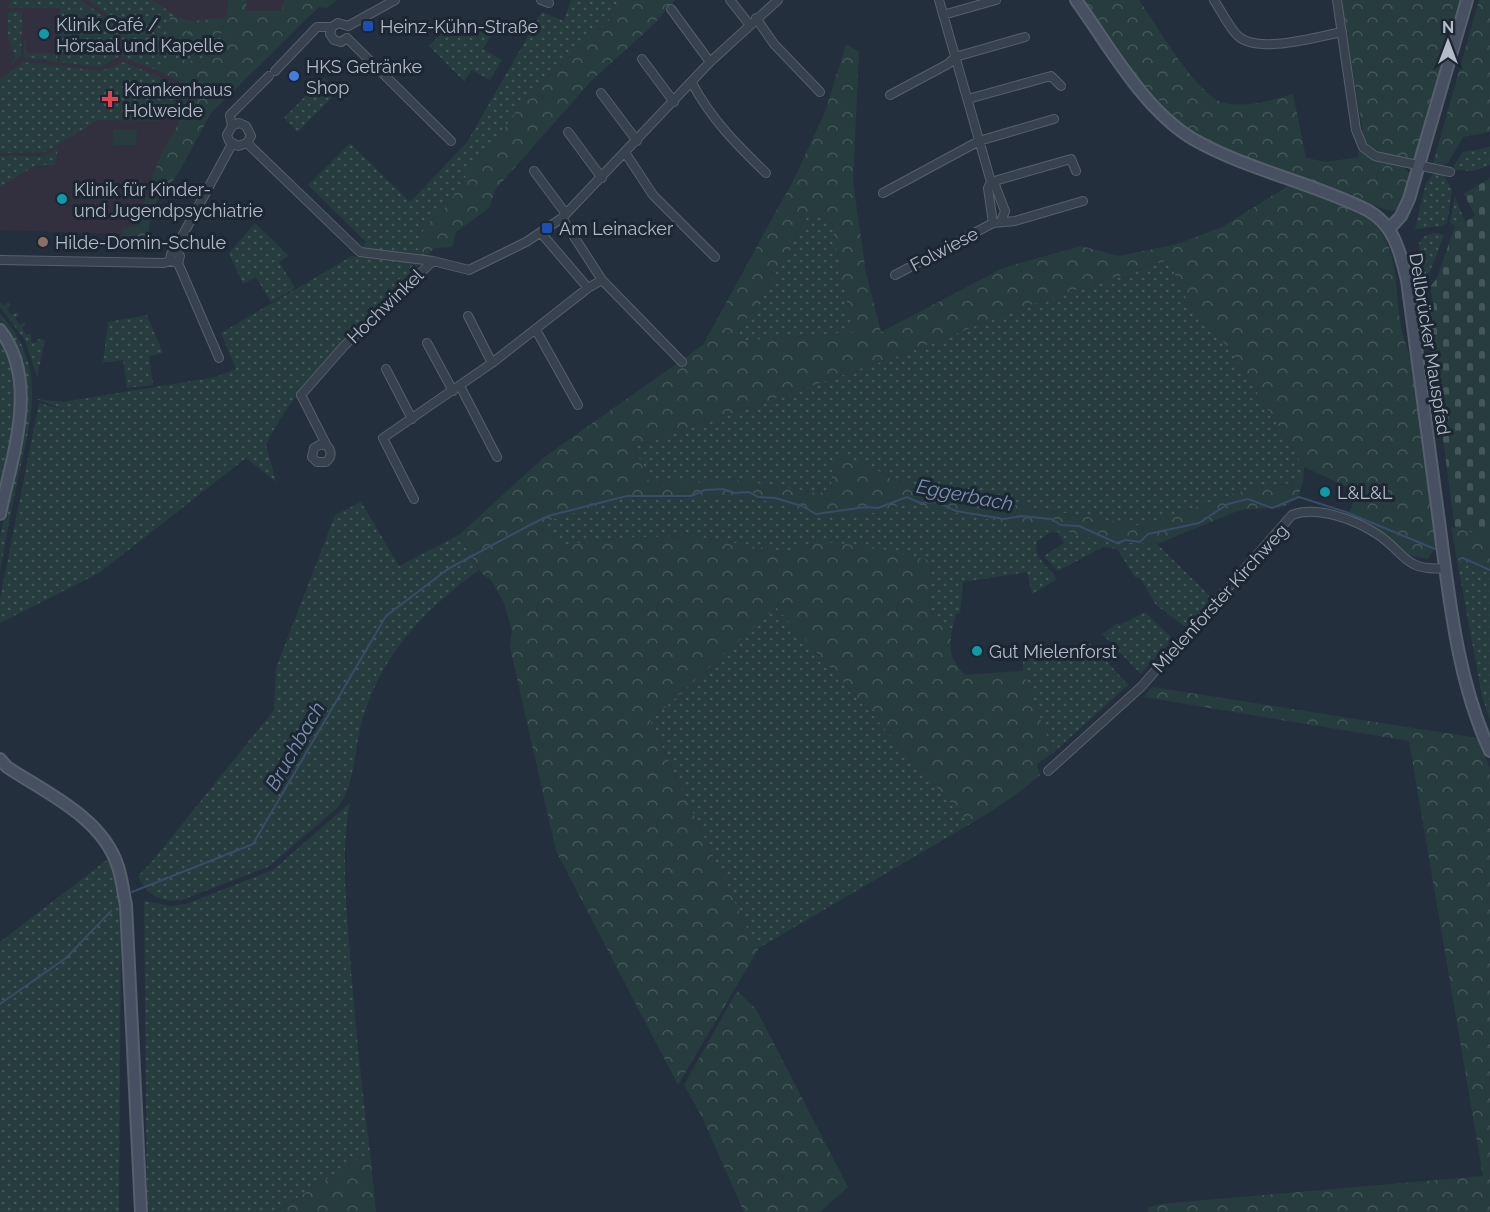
<svg xmlns="http://www.w3.org/2000/svg" width="1490" height="1212" font-family="Raleway,sans-serif">
<defs>
<pattern id="green-dots" width="8" height="8" patternUnits="userSpaceOnUse" patternTransform="scale(1.5)"><rect width="8" height="8" fill="#263c3f"/><path d="M2 2h.1M6 6h.1" fill="none" stroke="#435659" stroke-width="1.8" stroke-linecap="round"/></pattern>
<pattern id="forest-crowns" width="20" height="18" patternUnits="userSpaceOnUse" patternTransform="scale(1.5)"><rect width="20" height="18" fill="#263c3f"/><path d="M2 6a3 3 0 1 1 6 0M12 15a3 3 0 1 1 6 0" fill="none" stroke="#435659"/></pattern>
<pattern id="cemetery-stones" width="16" height="16" patternUnits="userSpaceOnUse" patternTransform="scale(1.5)"><rect width="16" height="16" fill="#263c3f"/><path d="M2 7V4a2 2 0 0 1 4 0v3zM10 15v-3a2 2 0 0 1 4 0v3z" fill="#435659"/></pattern>
</defs>
<rect width="100%" height="100%" fill="#242f3e"/>
<!-- medical -->
<path fill="#32303f" d="M0,0H321L292,23L203,122L157,199L142,235L0,230Z"/>
<!-- green -->
<path fill="url(#green-dots)" d="M11,0H80L119,27L118,57L100,67L60,62V8H8Z
M88,0H152L176,16L170,18L187,28L195,42L202,43L225,32V44L205,63L171,58L158,67L157,70L122,57V25Z
M571,0H626L611,19L527,96L497,139L477,160L446,207L428,223L415,246L427,256L361,248L366,242L308,185L350,143L410,202L467,142L542,12L564,21Z
M8,11L22,12L21,55L10,66L15,57L8,38Z
M456,19L491,35L483,49L502,60L490,80L472,70L464,81L429,46Z
M24,41H26V53H57L58,62L24,57Z
M23,62L101,71L124,62L176,84L174,115L158,121L98,120L46,152L0,153V79Z
M324,77L338,91L298,132L284,118Z
M1490,147V165L1474,171L1454,170V165L1463,152Z
M58,148L55,165H36L0,187V156H44Z
M1434,173L1444,175L1452,190L1447,223L1442,226L1415,229L1426,183Z
M1455,196L1466,225L1461,229L1450,223Z
M824,212L831,220L853,332L741,341L739,327L755,309L808,215Z
M255,223L289,256L279,262L295,288L271,302L256,277L243,284L229,253Z
M1437,233L1444,235L1428,276L1422,280L1419,243L1426,235Z
M352,256L420,263C368,316 298,378 266,445L276,482L246,458L99,573L0,623V599L39,403L66,410L36,399L63,402L216,377L236,369L221,333Z
M1168,260L1190,306L1229,348L1304,467L1303,482L1251,488L1141,526L1017,505L977,504L934,487L895,481L870,466L833,462L831,491L818,493L728,479L707,483L649,481L634,447L907,353L1024,307Z
M0,302L4,306L8,302L11,305L7,309L12,315L17,312L19,315L15,318L20,325L24,322L26,325L22,328L26,335L31,333V342L36,343L38,339L45,340L37,377L25,340L0,307Z
M0,314C47,364 32,414 19,474C12,507 5,540 0,573V538L27,391L19,353L0,322Z
M147,315L163,353L149,356L153,385L127,388L123,360L103,363L108,322Z
M0,338C31,385 10,443 0,493Z
M735,496L775,502L813,516L863,515L912,503L1033,529L1070,532L1102,541L1157,544L1214,600L1187,628L1156,605L1141,579L1135,577L1117,549L1103,547L1058,571L1044,556L1064,543L1058,533L1051,532L1037,541C1032,556 1048,566 1056,578L1054,581L1032,594L1027,572L963,582L960,613L956,614L952,630L929,611L931,561L816,541L788,552L691,536L618,538L563,545L548,535V521L619,499Z
M361,502L399,566L459,535L479,570C423,611 380,655 361,725C354,751 355,787 337,808L268,867L182,900C160,903 147,895 138,876L150,864L274,710L276,668L335,515Z
M1457,560L1490,573V721L1482,696Z
M776,607L970,824L759,948L751,937L650,721Z
M1145,612L1173,639L1141,674L1102,634L1118,623L1120,625Z
M1091,644L1128,685L1053,753L1023,671V659Z
M350,803C341,848 346,897 349,943C354,1013 361,1082 370,1152L275,1212H147L144,901L170,906L186,904L273,870Z
M108,859L121,902L119,1212H0V942Z"/>
<!-- forest -->
<path fill="url(#forest-crowns)" fill-rule="evenodd" d="M228,0H246L247,11H281L284,0H337L327,8L319,7L211,113L178,174L158,199L151,214L147,243L125,242L120,237L122,229L139,225V217L160,156L178,124L183,83L157,70V67L171,58L205,63L203,55L207,46L216,42L225,44L224,32L202,43L195,42L187,29V41L173,45L165,36L170,17L176,16L189,21L227,18Z
M626,0H675L651,27L592,80L495,190L489,208L456,232L452,247L434,248L427,256L415,246L428,223L446,207L477,160L497,139L527,96L611,19Z
M1084,0H1139C1156,24 1197,96 1224,103C1246,108 1272,100 1293,94L1306,158L1326,162L1359,157L1358,152L1364,149L1403,167L1411,175L1402,208L1395,211L1387,210L1238,155L1184,127L1144,85Z
M1341,0H1463L1414,161C1396,158 1375,155 1364,139Z
M1479,0H1490V132L1463,137L1448,163L1432,167Z
M846,44L859,52L853,182L866,273L881,332L1003,268L1081,246L1119,256L1177,244L1222,227L1293,183L1370,219C1404,252 1392,294 1403,335C1405,344 1409,352 1411,361C1427,421 1430,486 1436,547L1427,559L1407,555L1390,539L1347,517L1358,492L1304,467L1229,348L1190,306L1168,260L1024,307L907,353L634,447L649,481L707,483L728,479L818,493L831,491L833,462L841,457L870,466L895,481L934,487L977,504L1017,505L1141,526L1251,488L1303,482L1298,497L1284,507L1240,510L1157,544L1102,541L1070,532L1033,529L912,503L863,515L813,516L775,502L735,496L619,499L548,521L549,535L563,545L618,538L691,536L788,552L816,541L875,547L931,561L929,611L952,630C949,650 950,660 965,675L1023,671L1053,753L1037,764L1040,775C1018,794 996,809 970,824L776,607L650,721L751,937L759,948L678,1085L556,851L510,647L512,631L504,603L491,580L482,574L459,535L543,458L703,345L795,177L825,112ZM824,212L826,221L831,220L853,332L741,341L739,327L755,309L808,215Z
M1451,527L1490,537V573L1457,560Z
M1152,687L1477,738L1490,768V1212H1149L1147,1208L1160,1204L1483,1176L1409,741L1144,697Z
M737,991L756,1009L848,1187L820,1212H744L702,1117L684,1085Z
M370,1152L376,1212H275Z"/>
<!-- cemetery -->
<path fill="url(#cemetery-stones)" d="M1490,178V537L1455,528L1425,307L1434,306L1430,287L1437,278L1456,224L1459,225L1475,216L1464,194Z"/>
<!-- pitch -->
<path fill="#263c3f" d="M113,129L137,130L136,145H112Z"/>
<g fill="none" stroke-linecap="round" stroke-linejoin="round">
<!-- stream -->
<path stroke="#394c67" stroke-width="2" d="M1463,558L1490,570
M132,892L253,844L386,616L448,569L528,526L548,516L627,496H691L705,490L723,489L735,493L749,492L758,497L775,498L802,506L816,514L866,507L878,508L907,497L920,503L937,502L956,511L1004,519L1021,516L1051,519L1061,525L1079,526L1117,543L1126,540L1140,542L1148,534L1199,523L1228,504L1248,499L1272,508L1299,497L1346,512L1435,549
M0,1004L66,958L111,911"/>
<defs>
<path id="street" d="M541,0L549,3
M730,0L749,24
M939,0L991,182L995,185L1005,211L1001,222
M1214,0C1221,11 1228,25 1237,35C1256,55 1316,37 1342,32
M1337,0L1356,130L1363,147L1375,156L1450,172
M671,9L710,62
M943,15L996,0
M756,18L774,44L820,92
M348,26L395,0
M332,27L330,34L334,40L341,42L347,38
M347,38L451,141
M642,59L674,102
M275,71L317,27H332L338,23L348,26
M692,83C711,119 737,145 766,173
M601,93L637,141
M890,95L948,64L955,57L1025,37
M968,99L1051,76L1061,86
M232,126L239,123L246,126L251,136L247,143L238,146L229,141L227,135L232,126L230,115L269,76
M568,132L602,178
M247,143L360,252L433,261L469,270L526,242L562,218L710,62L778,0
M626,154L653,195L715,257
M534,171L566,214
M991,182L1071,159L1076,171
M991,182L988,188L993,223
M883,193L979,141L1054,119
M562,218L602,280L682,362
M541,233L588,288
M173,253L232,144
M0,260L164,263L170,261
M178,263L170,261L171,254L176,252L180,256L178,263L219,358
M895,275L993,223L1015,221L1083,201
M468,316L492,363
M536,330L578,405
M427,343L453,391
M386,369L412,419
M460,386L497,457
M327,446C332,451 332,457 326,462H317L312,457L314,448L321,444L327,446L301,395L344,346L433,261
M414,499L383,438L492,363L588,288L602,280
M1048,771L1141,687L1292,515C1317,505 1355,520 1377,534C1405,552 1404,572 1445,568"/>
<path id="secondary" d="M1076,0C1109,46 1144,110 1193,139C1247,170 1311,182 1367,210C1394,224 1400,252 1407,280C1418,363 1429,446 1440,529C1450,604 1458,682 1490,751
M1389,229L1401,216L1409,199L1467,0
M0,330C40,381 12,456 0,514
M0,759L7,767C46,793 101,817 117,864C122,877 123,892 126,905L141,1212"/>
</defs>
<!-- street casing -->
<use href="#street" stroke="#565f6c" stroke-width="10"/>
<!-- secondary casing -->
<use href="#secondary" stroke="#565f6c" stroke-width="14"/>
<!-- street -->
<use href="#street" stroke="#38414e" stroke-width="8"/>
<!-- secondary -->
<use href="#secondary" stroke="#465061" stroke-width="10"/>
</g>
<!-- markers -->
<g fill="#1a4fb4" stroke="#1d2633" stroke-width="2">
<rect x="362" y="20" width="12" height="12" rx="3"/>
<rect x="541" y="222" width="12" height="12" rx="3"/>
</g>
<g fill="#0f9aa8" stroke="#1d2633" stroke-width="2">
<circle cx="44" cy="34" r="6"/>
<circle cx="62" cy="199" r="6"/>
<circle cx="1325" cy="492" r="6"/>
<circle cx="977" cy="651" r="6"/>
</g>
<circle fill="#3f7fe0" stroke="#1d2633" stroke-width="2" cx="294" cy="76" r="6"/>
<path fill="#e0444e" stroke="#1d2633" stroke-width="2" d="M107 90h6v6h6v6h-6v6h-6v-6h-6v-6h6z"/>
<circle fill="#8d6e63" stroke="#1d2633" stroke-width="2" cx="43" cy="242" r="6"/>
<g text-anchor="middle" dominant-baseline="central" stroke-width="6" stroke-linejoin="round" paint-order="stroke">
<!-- poi labels -->
<g font-size="18" fill="#b4bcc9" stroke="#1d2633" text-anchor="start">
<text x="56" y="24">Klinik Café /<tspan x="56" dy="21">Hörsaal und Kapelle</tspan></text>
<text x="380" y="26">Heinz-Kühn-Straße</text>
<text x="306" y="66">HKS Getränke<tspan x="306" dy="21">Shop</tspan></text>
<text x="124" y="89">Krankenhaus<tspan x="124" dy="21">Holweide</tspan></text>
<text x="74" y="189">Klinik für Kinder-<tspan x="74" dy="21">und Jugendpsychiatrie</tspan></text>
<text x="559" y="228">Am Leinacker</text>
<text x="55" y="242">Hilde-Domin-Schule</text>
<text x="1337" y="492">L&amp;L&amp;L</text>
<text x="989" y="651">Gut Mielenforst</text>
</g>
<!-- street labels -->
<g font-size="18" fill="#b4bcc9" stroke="#1d2633">
<text transform="translate(944 249) rotate(-28)">Folwiese</text>
<text transform="translate(385 306) rotate(-44)">Hochwinkel</text>
<text transform="translate(1430 344) rotate(81)">Dellbrücker Mauspfad</text>
<text transform="translate(1220 598) rotate(-48)">Mielenforster Kirchweg</text>
</g>
<!-- water labels -->
<g font-size="20" font-style="italic" fill="#7c92b1" stroke="#1d2633">
<text transform="translate(965 495) rotate(11)">Eggerbach</text>
<text transform="translate(295 746) rotate(-60)">Bruchbach</text>
</g>
</g>
<!-- north arrow -->
<g transform="translate(1448 42)" stroke="#1d2633" stroke-width="4.5" paint-order="stroke">
<path d="M0-4.5L10 22L0 15L-10 22Z" fill="#b4bcc9"/>
<text y="-9" font-size="16" font-weight="bold" text-anchor="middle" fill="#b4bcc9">N</text>
</g>
</svg>
